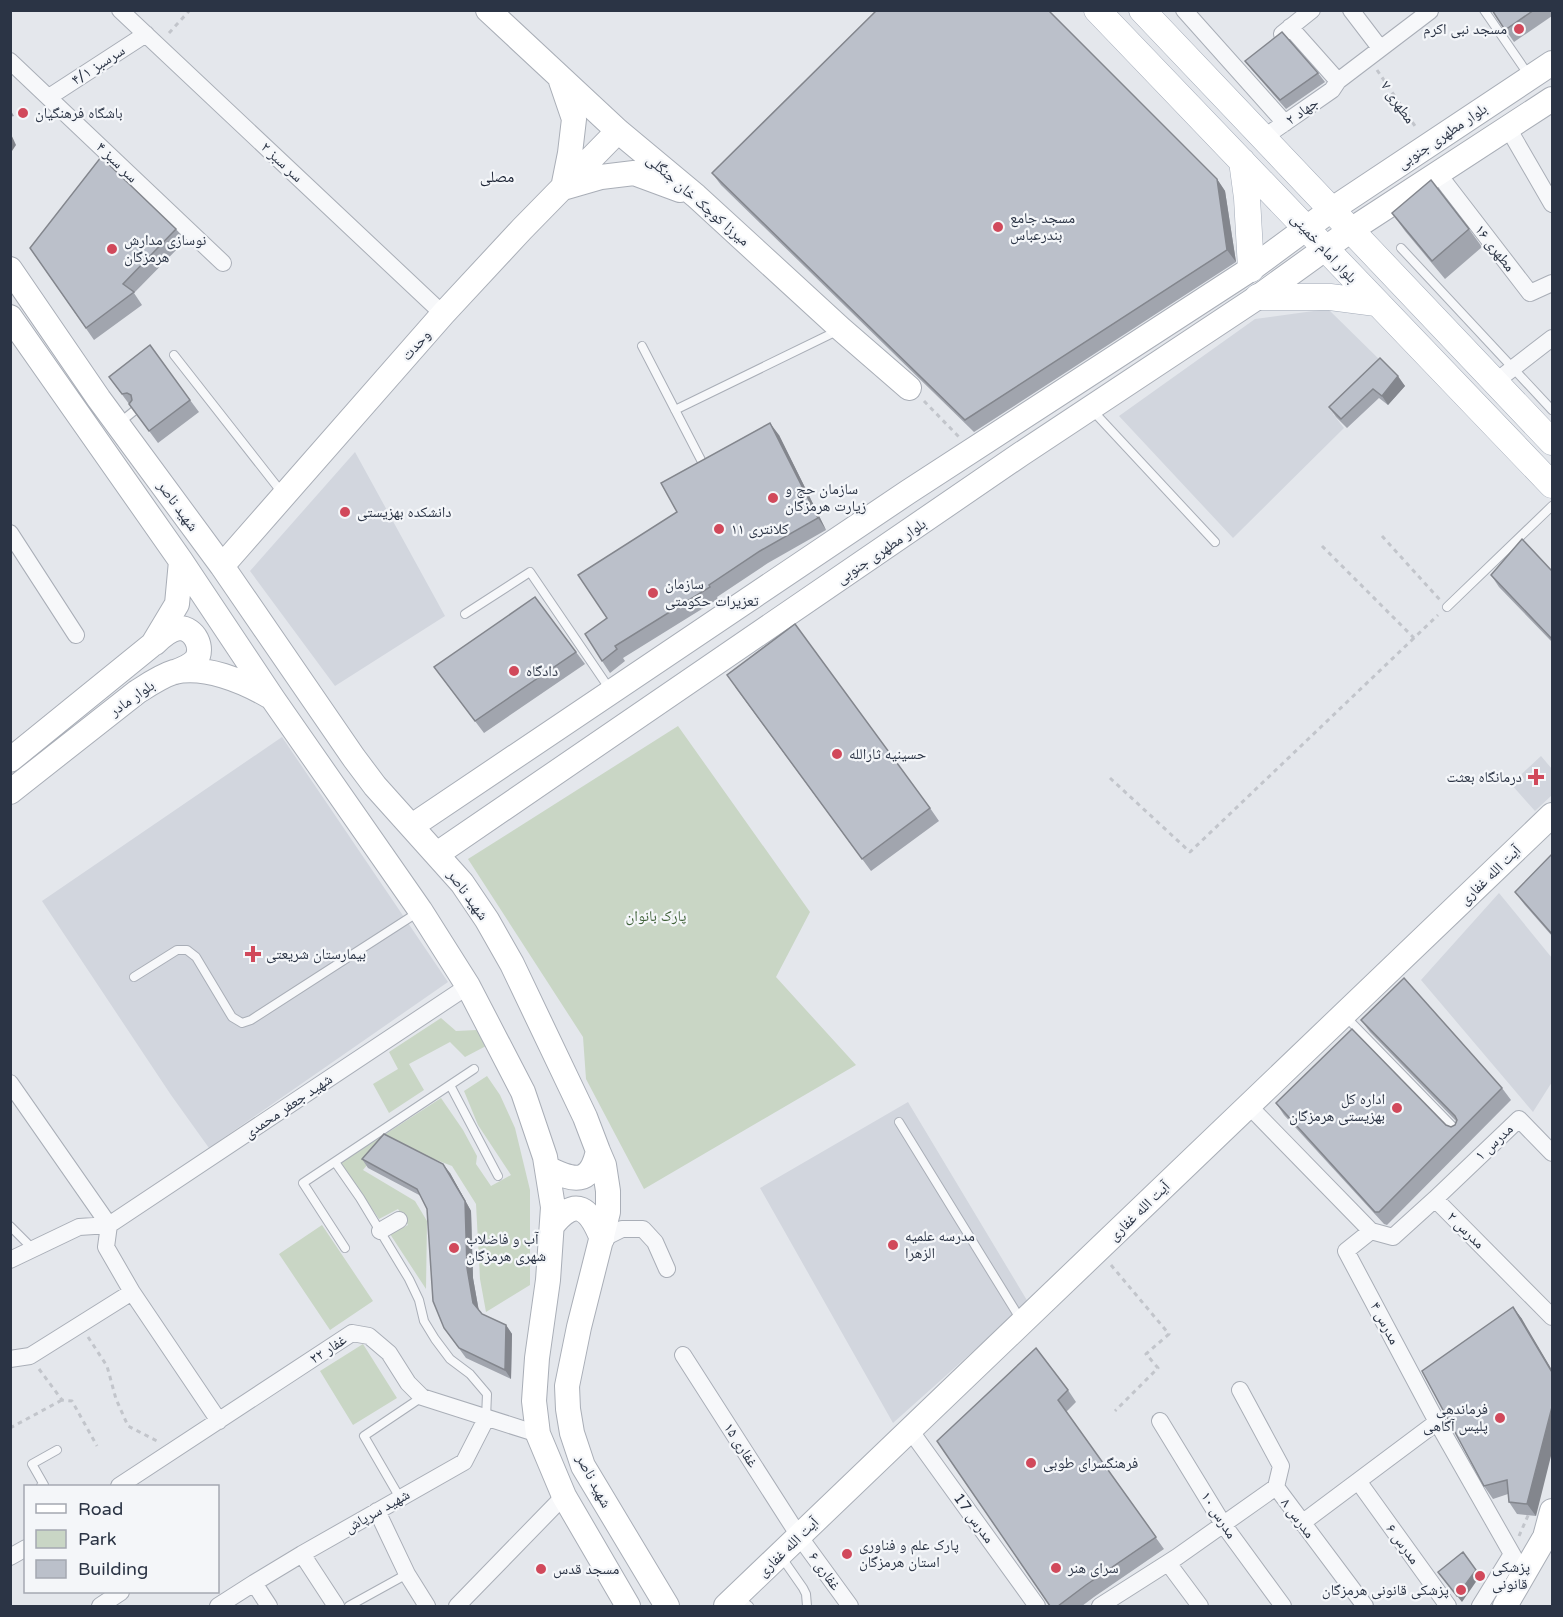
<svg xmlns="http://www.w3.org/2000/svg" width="1563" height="1617" font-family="'Varela Round','Noto Naskh Arabic',sans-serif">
<rect width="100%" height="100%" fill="#e4e7ec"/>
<!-- built -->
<path fill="#d2d6de" d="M1328,309L1384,364L1333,414L1344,428L1233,538L1119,416L1255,319Z
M355,452L445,616L335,686L250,571Z
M282,737L448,982L209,1148L171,1095L42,901Z
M1541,756L1552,769V795L1535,811L1511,784Z
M1499,893L1552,958V1082L1533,1112L1421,980Z
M908,1102L1028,1302L893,1423L760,1188Z"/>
<!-- green -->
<path fill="#c9d6c5" d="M678,726L810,912L776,977L856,1065L644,1189L586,1079L583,1037L468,859Z
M441,1018L456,1031L477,1030L486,1046L465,1057L450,1042L409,1064L424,1090L389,1113L373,1084L398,1069L389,1052Z
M487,1076L500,1095L515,1128L530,1190V1285L486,1312L480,1279L476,1204L452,1166L387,1141L363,1170L415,1201L427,1221L426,1289L390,1234L408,1225L398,1209L379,1219L341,1163L441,1098L463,1130L477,1156L476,1164L491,1186L511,1175L478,1125L464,1091Z
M322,1225L373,1301L330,1330L279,1254Z
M363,1344L397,1398L353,1425L320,1371Z"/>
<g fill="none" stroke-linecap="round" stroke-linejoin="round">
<defs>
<path id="lane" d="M1484,10L1530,77
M1401,248L1552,410
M642,346L701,460
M174,355L283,494
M675,410L839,330
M1093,411L1215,542
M118,424L134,411
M1447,607L1552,506
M465,614L530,572L611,691
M134,977L177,950H187L196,957L232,1017L242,1023L251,1020L420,911
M1344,1015L1459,1133
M450,1085L498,1176
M899,1122L1021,1320
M335,1162L360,1198L409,1279L419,1300L424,1321L435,1339L450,1359L470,1374L487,1394L486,1418
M10,1226L33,1249
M345,1248L303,1183L474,1069
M41,1486L44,1485L32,1464L57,1450
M400,1498L364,1436L422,1397
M780,1555L803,1588L806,1594L807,1606
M737,1597L749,1606
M349,1606L407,1574"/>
<path id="street" d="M120,10L443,314
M1184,10L1285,123
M1351,10L1380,48
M1290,27L1338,81L1430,11
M1282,34L1312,10
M10,61L223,263
M49,97L146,34
M1508,128L1552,204
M1263,138L1332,90L1338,81
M1446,184L1530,293L1552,283
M1495,382L1552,338
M10,533L76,635
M10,1083L109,1225L106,1247L132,1292L219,1421
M1249,1106L1371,1231L1393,1237L1435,1199L1552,1317
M1435,1199L1519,1119L1552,1153
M380,1231L399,1220
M1371,1231L1346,1251L1437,1422L1524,1575
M602,1239L622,1229H643L655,1242L667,1269
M10,1260L79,1227L109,1225L468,986
M683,1355L799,1536L850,1606
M10,1359L30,1356L132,1292
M1240,1390L1281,1466L1276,1487L1365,1606
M1160,1421L1223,1524L1283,1606
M910,1430L1037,1606
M1358,1481L1448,1606
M119,1486L352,1333L369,1336L389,1353L408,1383L422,1397L538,1434
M377,1511L407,1574L427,1606
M1302,1523L1437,1422
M10,1557L26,1548
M1168,1563L1200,1606
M254,1583L302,1554
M100,1606L121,1592
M218,1606L254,1583L269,1606
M336,1606L302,1554L464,1462L486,1419
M457,1606L564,1496
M1100,1606L1177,1557L1276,1487
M1480,1606L1512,1554"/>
<path id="secondary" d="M488,10L618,131L696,196L841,329L909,388
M561,81L574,119L570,153L563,188L601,177L634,173L680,190
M10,269L99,399L222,566L354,758L375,786L462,883L487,920L512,964L585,1117L598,1151L604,1165L608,1191V1212L579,1327L567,1386L568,1409L572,1433L583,1466L667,1606
M10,317L181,561L273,699L420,910L468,986L523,1092L545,1157L553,1207L548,1280L537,1358L534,1401L538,1434L564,1496L628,1606
M222,566L443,314L522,229L618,131
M155,643C161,637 170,629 179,628C195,628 204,648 196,660C191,666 183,669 175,672
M10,760L153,644L177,604L181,561
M10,792L137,692C148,685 161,676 174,672C205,665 243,681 269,696
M412,826L908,492L1251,269L1331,210L1552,63
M437,854L1021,454L1258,297L1351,230L1552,99
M547,1168C574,1181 590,1186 598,1151
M552,1226C576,1195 590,1209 602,1239
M726,1606L1552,815
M1505,1606L1545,1537L1552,1511"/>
<path id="primary" d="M1097,10L1552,485
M1142,10L1552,442
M1242,161L1247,198L1251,269
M1258,297H1330L1376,303"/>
</defs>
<!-- lane casing -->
<use href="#lane" stroke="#a9aeb7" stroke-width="10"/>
<!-- street casing -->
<use href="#street" stroke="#a9aeb7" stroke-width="18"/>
<!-- secondary casing -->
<use href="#secondary" stroke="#a9aeb7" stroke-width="26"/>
<!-- primary casing -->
<use href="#primary" stroke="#a3abb8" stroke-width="27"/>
<!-- path -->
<path stroke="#c2c5cb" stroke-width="3" stroke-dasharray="4.5 4.5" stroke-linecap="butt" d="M169,33L190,10
M1377,70L1417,129
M924,401L959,437
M1382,536L1440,600
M1322,546L1414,638L1438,615
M1110,778L1190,852L1414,638
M1111,1265L1169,1334L1146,1354L1158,1368L1115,1411
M88,1337L107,1366L116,1399L128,1426L157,1441
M39,1369L62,1400L72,1401L97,1446
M10,1428L62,1400
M1519,1536L1530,1511"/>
<!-- lane -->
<use href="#lane" stroke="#f7f8fa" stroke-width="8"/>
<!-- street -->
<use href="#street" stroke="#f7f8fa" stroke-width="16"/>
<!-- secondary -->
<use href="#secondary" stroke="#fff" stroke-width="24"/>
<!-- primary -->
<use href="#primary" stroke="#fff" stroke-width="26"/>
</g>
<!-- wall -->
<path fill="#a1a5ae" d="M1492,10H1552V16L1514,42Z
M1245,61L1318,73L1325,82L1286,109L1252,70Z
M10,109L14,116L10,117Z
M712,173L1217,179L1225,191L1236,262L974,432L721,185Z
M1392,213L1469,229L1482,247L1445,279L1405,231Z
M176,229L185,241L134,293L142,305L94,340L30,248Z
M1380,358L1405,386L1388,405L1379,398L1347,428L1336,417L1329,407Z
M109,377L190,400L199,412L158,443Z
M779,435L826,530L768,563L717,597L718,599L623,658L625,661L610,673L602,661L607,618L677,512Z
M1552,571V642L1499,587L1491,575Z
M576,652L585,664L484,733L434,667Z
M735,687L930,808L939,821L871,871Z
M1552,854V936L1524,904L1515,892Z
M1361,1020L1502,1088L1511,1100L1387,1225L1384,1224L1284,1115L1276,1103L1446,1125L1451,1127L1455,1125L1456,1121L1370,1032Z
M362,1159L450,1173L471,1211L473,1278L479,1311L482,1314L506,1325L512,1334L511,1379L466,1358L444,1328L427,1209L421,1196L368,1168Z
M1513,1307L1522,1319L1536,1516L1517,1514L1509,1502L1508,1494L1493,1499L1484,1486Z
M1068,1390L1076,1402L1066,1412L1164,1549L1094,1597L1082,1606H1050L937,1441Z"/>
<!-- shaded-wall -->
<path fill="#83868d" d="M10,132L16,145L10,154Z
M1217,179L1225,191L1236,262L1227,250Z
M1398,376L1405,386L1388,405L1382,396Z
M770,423L779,435L826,530L818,518Z
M443,1164L450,1173L471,1211L473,1278L479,1312L473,1303Z
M1513,1307L1522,1319L1552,1370V1372Z
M506,1325L512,1334L511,1379L505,1370Z
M1552,1407V1452L1536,1516L1527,1504Z
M1476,1570L1480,1576L1462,1602L1457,1596Z"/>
<!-- building -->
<path fill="#bbc0ca" stroke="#83868d" stroke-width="1.5" d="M877,10H1048L1217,179L1227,250L965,420L712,173Z
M1492,10H1534L1505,30Z
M1282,32L1318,73L1280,100L1245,61Z
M101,157L176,229L123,284L134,292L86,328L30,248Z
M1431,180L1469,229L1432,261L1392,213Z
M150,345L190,400L149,431L129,404L132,400L131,395L127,393L122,394L109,377Z
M1380,358L1398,376L1382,396L1373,389L1341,419L1329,407Z
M770,423L818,518L760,551L709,585L710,587L615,646L617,649L602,661L585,634L607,618L578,575L677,512L661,483Z
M1522,539L1552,571V639L1491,575Z
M535,597L576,652L475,721L434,667Z
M795,624L930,808L862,859L727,675Z
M1552,854V934L1515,892Z
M1404,978L1502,1088L1379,1212H1375L1276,1103L1352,1029L1446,1125L1451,1127L1455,1125L1457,1120L1455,1116L1361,1020Z
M384,1134L443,1164L465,1201L467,1268L473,1303L482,1314L506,1325L505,1370L459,1348L444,1328L433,1301L427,1209L417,1189L362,1159Z
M1513,1307L1552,1372V1407L1527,1504L1509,1502L1507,1480L1484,1486L1422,1371Z
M1036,1348L1068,1390L1058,1400L1156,1537L1086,1585L1058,1606H1050L937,1441Z
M1463,1552L1476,1570L1457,1596L1438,1572Z"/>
<!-- markers -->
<g fill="#d1495b" stroke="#f4f6f9" stroke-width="2">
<circle cx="1519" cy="29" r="6"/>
<circle cx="23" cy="113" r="6"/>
<circle cx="998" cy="227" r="6"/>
<circle cx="112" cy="249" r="6"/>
<circle cx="773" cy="498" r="6"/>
<circle cx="345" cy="512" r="6"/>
<circle cx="719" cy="529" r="6"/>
<circle cx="653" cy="593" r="6"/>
<circle cx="514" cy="671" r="6"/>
<circle cx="837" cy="754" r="6"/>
<path d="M1533 768h6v6h6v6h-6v6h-6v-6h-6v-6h6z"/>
<path d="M250 945h6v6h6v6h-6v6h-6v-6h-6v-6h6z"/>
<circle cx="1397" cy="1108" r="6"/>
<circle cx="893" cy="1245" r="6"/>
<circle cx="454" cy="1248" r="6"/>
<circle cx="1500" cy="1418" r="6"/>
<circle cx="1031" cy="1463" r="6"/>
<circle cx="847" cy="1554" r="6"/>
<circle cx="1056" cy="1568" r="6"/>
<circle cx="541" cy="1569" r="6"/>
<circle cx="1480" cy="1576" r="6"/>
<circle cx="1461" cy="1590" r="6"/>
</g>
<g text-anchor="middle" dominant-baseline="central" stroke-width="4.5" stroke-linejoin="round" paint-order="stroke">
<!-- poi labels -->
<g font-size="15" fill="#2b3445" stroke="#f4f6f9" text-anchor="start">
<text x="1507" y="29" text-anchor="end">مسجد نبی اکرم</text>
<text x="35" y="113">باشگاه فرهنگیان</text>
<text x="1010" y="218">مسجد جامع<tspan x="1010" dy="17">بندرعباس</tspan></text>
<text x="124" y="240">نوسازی مدارش<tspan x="124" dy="17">هرمزگان</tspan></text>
<text x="785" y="489">سازمان حج و<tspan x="785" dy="17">زیارت هرمزگان</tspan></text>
<text x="357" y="512">دانشکده بهزیستی</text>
<text x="731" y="529">کلانتری ۱۱</text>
<text x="665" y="584">سازمان<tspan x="665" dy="17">تعزیرات حکومتی</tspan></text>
<text x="526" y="671">دادگاه</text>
<text x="849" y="754">حسینیه ثارالله</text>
<text x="1522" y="777" text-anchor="end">درمانگاه بعثت</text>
<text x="266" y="954">بیمارستان شریعتی</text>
<text x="1385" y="1099" text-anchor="end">اداره کل<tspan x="1385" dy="17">بهزیستی هرمزگان</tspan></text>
<text x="905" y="1236">مدرسه علمیه<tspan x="905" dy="17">الزهرا</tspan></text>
<text x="466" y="1239">آب و فاضلاب<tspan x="466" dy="17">شهری هرمزگان</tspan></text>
<text x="1488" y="1409" text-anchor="end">فرماندهی<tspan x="1488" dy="17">پلیس آگاهی</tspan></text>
<text x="1043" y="1463">فرهنگسرای طوبی</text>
<text x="859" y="1545">پارک علم و فناوری<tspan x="859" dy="17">استان هرمزگان</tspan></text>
<text x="1492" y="1567">پزشکی<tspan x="1492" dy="17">قانونی</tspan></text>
<text x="1068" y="1568">سرای هنر</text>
<text x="553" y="1569">مسجد قدس</text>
<text x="1449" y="1590" text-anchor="end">پزشکی قانونی هرمزگان</text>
</g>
<!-- street labels -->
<g font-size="15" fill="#2b3445" stroke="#f4f6f9">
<text transform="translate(98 65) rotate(-33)">سرسبز ۴/۱</text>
<text transform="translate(1398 102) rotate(55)">مطهری ۷</text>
<text transform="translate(1302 111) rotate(-35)">جهاد ۲</text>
<text transform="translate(1442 136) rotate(-34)">بلوار مطهری جنوبی</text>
<text transform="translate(117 162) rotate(44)">سر سبز ۴</text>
<text transform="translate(282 162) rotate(43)">سر سبز ۲</text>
<text transform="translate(698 200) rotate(41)">میرزا کوچک خان جنگلی</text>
<text transform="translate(1324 248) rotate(47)">بلوار امام خمینی</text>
<text transform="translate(1495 248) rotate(52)">مطهری ۱۶</text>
<text transform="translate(416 345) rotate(-48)">وحدت</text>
<text transform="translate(178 506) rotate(54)">شهید ناصر</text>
<text transform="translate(881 551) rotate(-34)">بلوار مطهری جنوبی</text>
<text transform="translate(132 698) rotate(-35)">بلوار مادر</text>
<text transform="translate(1490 875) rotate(-44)">آیت الله غفاری</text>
<text transform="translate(468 895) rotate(54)">شهید ناصر</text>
<text transform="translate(288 1106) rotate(-34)">شهید جعفر محمدی</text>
<text transform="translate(1494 1142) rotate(-43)">مدرس ۱</text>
<text transform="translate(1139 1211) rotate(-44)">آیت الله غفاری</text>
<text transform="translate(1466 1230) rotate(45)">مدرس ۲</text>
<text transform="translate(1385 1323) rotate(62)">مدرس ۴</text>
<text transform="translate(328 1349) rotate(-33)">غفار ۲۲</text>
<text transform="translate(741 1445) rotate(57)">غفاری ۱۵</text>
<text transform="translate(594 1481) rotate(62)">شهید ناصر</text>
<text transform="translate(377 1511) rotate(-30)">شهید سرپاش</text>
<text transform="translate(1219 1515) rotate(57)">مدرس ۱۰</text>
<text transform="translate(974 1518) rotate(54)">مدرس 17</text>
<text transform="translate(1298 1518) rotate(53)">مدرس ۸</text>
<text transform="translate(1403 1544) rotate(54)">مدرس ۶</text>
<text transform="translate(788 1547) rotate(-44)">آیت الله غفاری</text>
<text transform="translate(825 1571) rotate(54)">غفاری ۶</text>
</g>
<!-- park labels -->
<g font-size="15" fill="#3f6138" stroke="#f4f6f9">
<text x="656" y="916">پارک بانوان</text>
</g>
<!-- neighbourhood labels -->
<g font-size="16" fill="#1d2536" stroke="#f4f6f9">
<text x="497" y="177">مصلی</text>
</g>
</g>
<!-- border -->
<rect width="1563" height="1617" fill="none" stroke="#2b3445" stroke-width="24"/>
<!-- legend -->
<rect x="24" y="1485" width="195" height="108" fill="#f4f6f9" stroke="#a4a8b1" stroke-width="1.5"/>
<rect x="36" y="1504" width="30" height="9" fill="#ffffff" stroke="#a4a8b1" stroke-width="1.5"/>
<text x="78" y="1515" font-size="18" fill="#2b3445">Road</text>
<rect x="36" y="1530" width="30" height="18" fill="#c9d6c5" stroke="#a4a8b1" stroke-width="1.5"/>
<text x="78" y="1545" font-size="18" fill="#2b3445">Park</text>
<rect x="36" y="1560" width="30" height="18" fill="#bbc0ca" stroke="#a4a8b1" stroke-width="1.5"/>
<text x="78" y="1575" font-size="18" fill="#2b3445">Building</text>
</svg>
